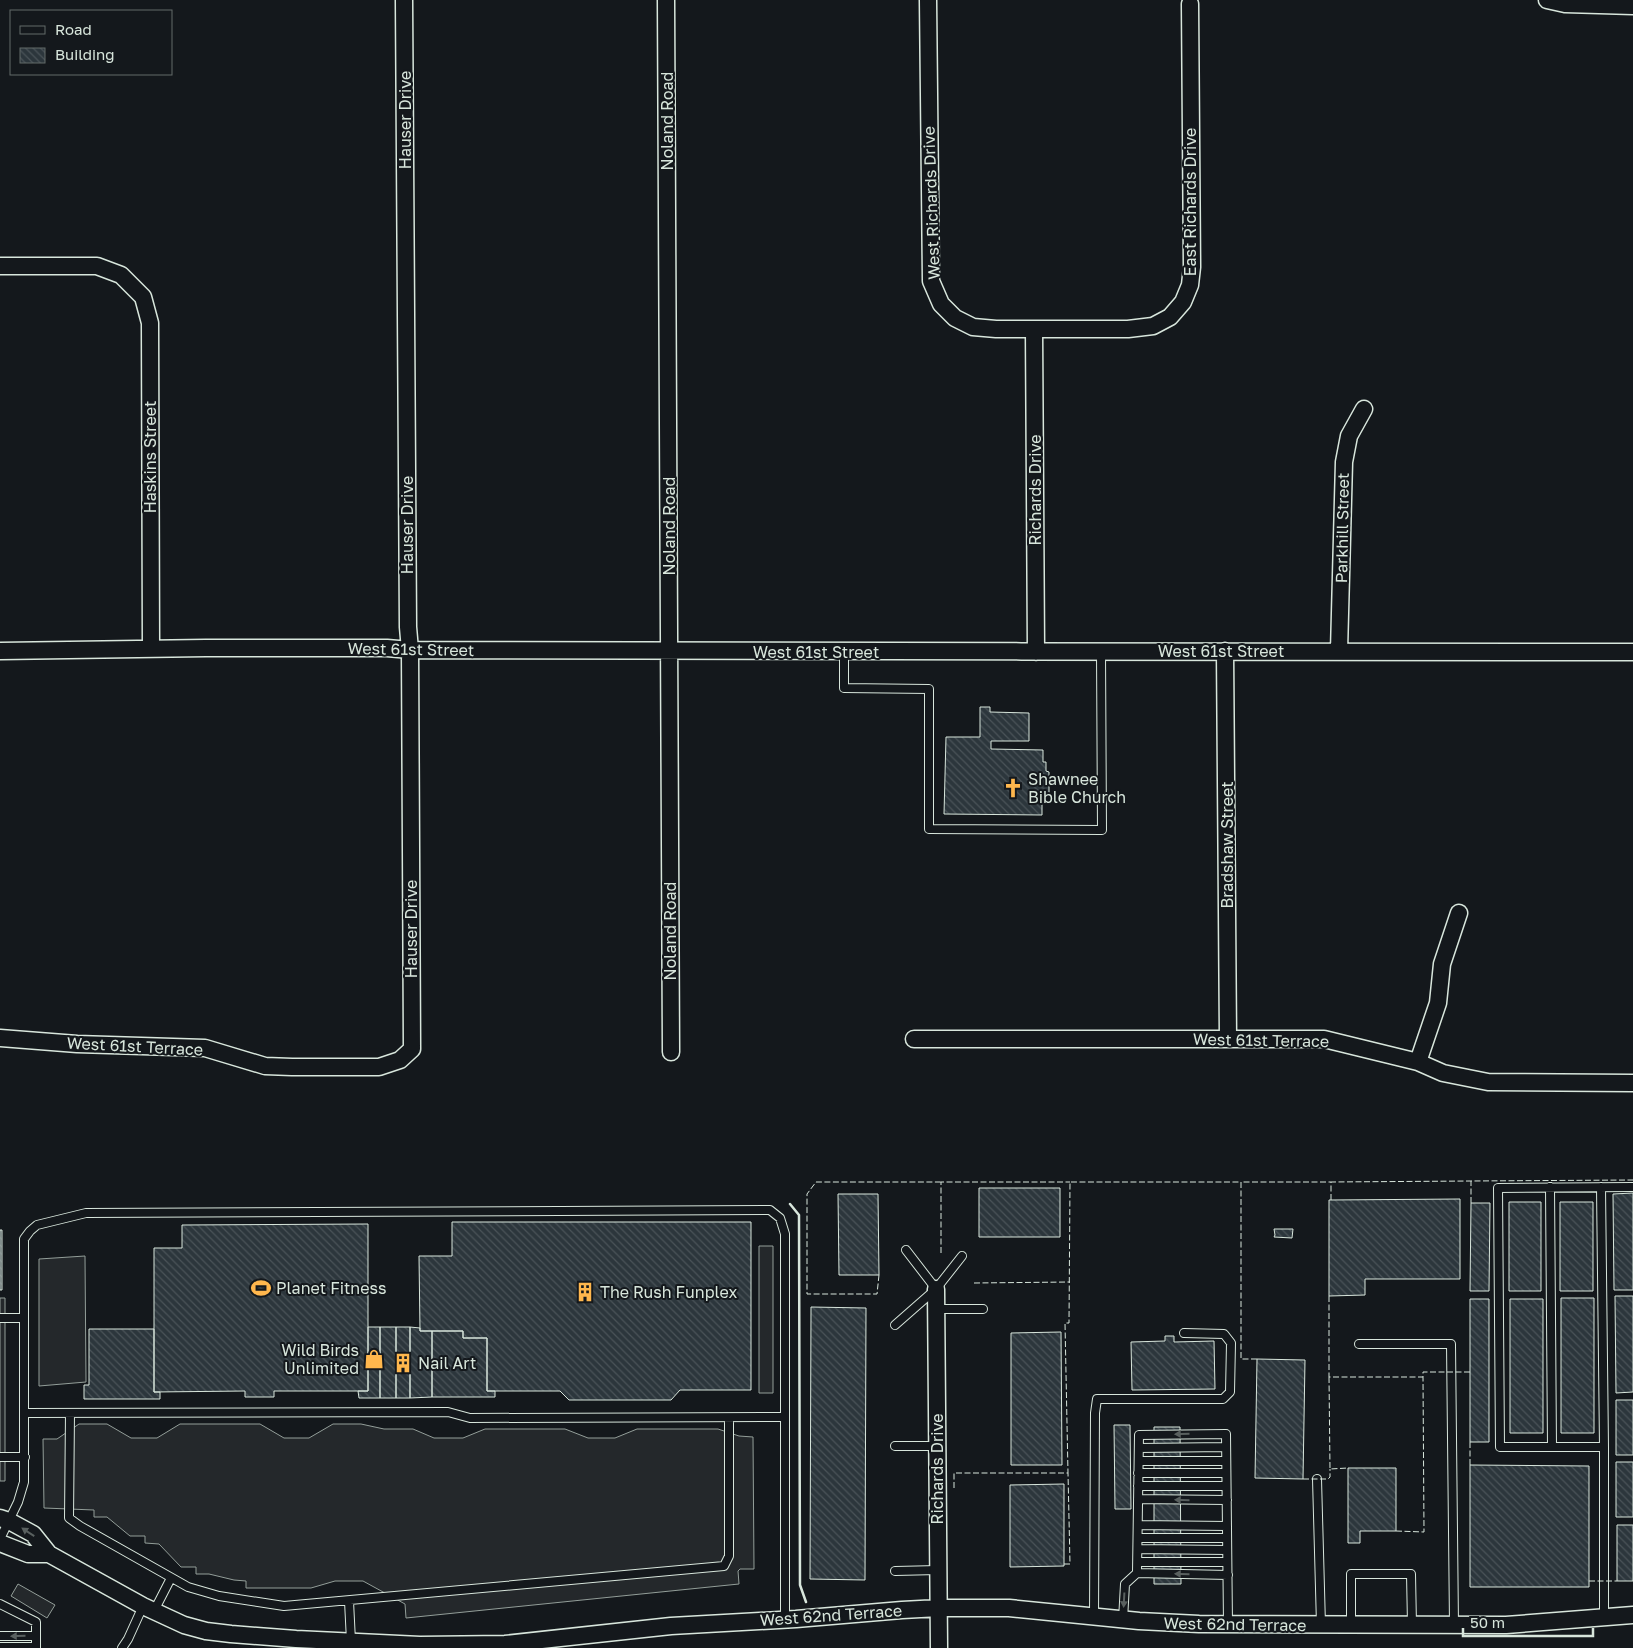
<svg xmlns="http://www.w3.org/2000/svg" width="1633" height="1648" font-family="'Golos Text',sans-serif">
<defs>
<pattern id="building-back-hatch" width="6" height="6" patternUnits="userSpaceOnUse" patternTransform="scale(1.25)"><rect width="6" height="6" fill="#2c363c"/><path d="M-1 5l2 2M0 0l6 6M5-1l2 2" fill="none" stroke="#4a5358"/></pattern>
</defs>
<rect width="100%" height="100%" fill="#14181c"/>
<!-- parking -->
<path fill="#24282b" stroke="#939e99" d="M759,1246H773V1393H759Z
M85,1256L86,1382L39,1386V1259Z
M0,1298H5V1481H0Z
M79,1424H107L131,1438H157L180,1424H260L284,1438H309L333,1424H361L384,1429H413L434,1438H463L485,1429H565L588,1438H615L637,1429H718L739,1436L753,1437L754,1569H740L738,1571L739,1584L406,1618L405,1604L363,1581H335L311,1588H246V1581L234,1580L209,1574H196V1567H181L159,1544L145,1543V1536H130L107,1517H94V1510L44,1508L43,1439H57Z
M18,1584L55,1605L47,1618L11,1596Z"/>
<!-- building -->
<path fill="url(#building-back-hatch)" stroke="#d8e6dc" d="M980,707H990V712L1029,713V741H991V749L1043,750V762H1046V771L1049,772V793H1046V802H1042V815L944,814L946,737H980Z
M979,1188H1060V1237H979Z
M1633,1193V1290H1614L1613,1194Z
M838,1194H878L879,1275H839Z
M1460,1199V1279H1365V1295L1329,1296V1200Z
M1509,1202H1541V1291H1509Z
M1560,1202H1593V1291H1560Z
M1471,1203H1490L1489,1291H1470Z
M452,1222H751V1390H680L671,1400H569L560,1391H487V1338H463V1331H420L419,1256H452Z
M368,1224V1391H274V1397H245V1391L154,1392V1248H182V1225Z
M1274,1229H1293L1292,1238L1274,1237L1275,1235Z
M0,1230H2V1290H0Z
M1615,1296H1633V1392L1616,1393Z
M1561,1298H1594V1433H1561Z
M1470,1299H1489V1442H1470Z
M1510,1299H1543V1433H1510Z
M811,1307L866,1308L865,1580L810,1579Z
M368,1327H380V1398H359L358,1391H368Z
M380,1327H396V1398H380Z
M396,1327H410V1398H396Z
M410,1327L420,1328V1331H432V1397L410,1398Z
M89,1329H154V1392H160V1399H84V1385H89Z
M432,1331H463V1338H487V1391H495V1397H432Z
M1061,1332L1062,1465H1011V1333Z
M1165,1336H1174V1342L1214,1341L1215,1389L1132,1390L1131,1342L1165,1341Z
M1257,1359L1305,1360L1303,1479L1255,1478Z
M1616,1400H1633V1455H1616Z
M1114,1425H1130L1131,1509H1115Z
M1154,1427H1180L1181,1584H1154Z
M1616,1462H1633V1517H1616Z
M1470,1465L1589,1466V1587H1470Z
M1348,1468H1396V1531H1360V1543H1348Z
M1064,1484V1566L1010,1567V1485Z
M1617,1525H1633V1581H1617Z"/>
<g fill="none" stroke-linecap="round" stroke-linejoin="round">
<defs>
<path id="lane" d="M844,652V688L929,689V829L1102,830L1101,652
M1550,1187L1552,1447
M1601,1187L1604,1447
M906,1250L936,1289
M936,1309H983
M0,1318H24
M895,1325L936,1289L962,1256
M1359,1344H1451L1454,1625
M24,1413L448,1412L470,1418L785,1417
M70,1413L69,1518L80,1526L188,1587L219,1596L284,1606L724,1566L729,1556V1418
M895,1446H937
M1139,1448L1226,1447
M0,1457H25
M1139,1461H1226
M1138,1473H1226
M1317,1479L1321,1625
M1138,1486H1226
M1138,1499L1227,1500
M1138,1525L1227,1526
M1138,1538H1227
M0,1539L18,1502L24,1482V1239L30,1231L37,1225L86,1213L770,1210L780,1218L785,1234V1619
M1138,1549L1227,1550
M1138,1562H1227
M895,1571L938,1570
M1137,1573L1228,1575
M349,1601L351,1641
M0,1604L36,1622V1648
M154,1611L171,1578
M1094,1616L1095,1413L1097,1399H1223L1230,1392L1231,1343L1224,1334L1184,1333
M1604,1618V1447H1500L1498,1188L1633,1187
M1123,1620L1125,1584L1137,1573L1139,1435L1226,1434L1228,1624
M1351,1625V1574H1411L1412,1625
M0,1636H36
M0,1647H36
M122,1648L128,1639L143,1606"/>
<path id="street" d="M666,0L671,1052
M928,0L931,281L941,304L955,318L973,327L996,329H1128L1153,326L1170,317L1183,302L1190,285L1192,267L1190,4
M1547,0L1565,4L1633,6
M0,266H97L121,275L143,297L150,323L151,649
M1034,329L1036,652
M0,651L206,648H387L410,650C818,653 1225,650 1633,652
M1225,651L1228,1039
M1339,651L1344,462L1349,436L1364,409
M0,1038L77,1044L205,1048L265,1066L292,1067H379L400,1060L412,1049L410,650L408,627L404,0
M914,1039H1324L1418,1062L1443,1073L1488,1082L1633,1083
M1418,1062L1438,1003L1442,964L1459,913
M936,1289L939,1648
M0,1518L9,1521L33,1534L49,1554L143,1606L184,1625L206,1631L231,1634L296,1639L420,1645L505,1644L671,1626L796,1619L902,1610L939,1608H1009L1139,1621L1199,1624L1506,1625L1633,1615
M0,1543L28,1554H49"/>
</defs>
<!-- lane casing -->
<use href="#lane" stroke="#d8e6dc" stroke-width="10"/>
<!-- street casing -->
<use href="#street" stroke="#d8e6dc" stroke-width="19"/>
<!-- lane -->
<use href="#lane" stroke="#14181c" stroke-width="8"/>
<!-- street -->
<use href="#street" stroke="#14181c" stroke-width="16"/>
<!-- fence -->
<path stroke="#d8e6dc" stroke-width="1" stroke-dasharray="6 2.5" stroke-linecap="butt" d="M1331,1200V1182L1471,1181
M1471,1203V1181L1633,1180
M941,1253V1182H1070
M879,1275L877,1294H807V1194L816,1182H941
M974,1283L1070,1282
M1329,1296V1377H1423V1372H1470
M1257,1359H1241V1182H1331
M1329,1377L1330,1469L1348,1468
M1470,1465V1442
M1303,1479H1328L1330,1477V1469
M954,1488V1473H1068L1065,1323H1069L1070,1182H1241
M1396,1531L1424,1532L1423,1377
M1064,1564H1070L1068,1473
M1589,1581H1617"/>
<!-- wall -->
<path stroke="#d8e6dc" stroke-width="2.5" d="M790,1204L799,1215L800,1585L806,1602"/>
</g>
<!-- one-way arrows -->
<defs><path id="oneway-solid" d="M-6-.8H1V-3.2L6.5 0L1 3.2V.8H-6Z" transform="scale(1.25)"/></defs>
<g fill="#59605f">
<use href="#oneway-solid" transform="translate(1182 1434) rotate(179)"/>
<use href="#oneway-solid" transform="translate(1182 1500) rotate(-179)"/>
<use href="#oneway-solid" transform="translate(28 1532) rotate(-147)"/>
<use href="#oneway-solid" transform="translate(1182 1574) rotate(-179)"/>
<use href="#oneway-solid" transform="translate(1124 1600) rotate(93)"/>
<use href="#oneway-solid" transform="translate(18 1636) rotate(179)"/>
</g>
<!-- icons -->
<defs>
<symbol id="church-bare" viewBox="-9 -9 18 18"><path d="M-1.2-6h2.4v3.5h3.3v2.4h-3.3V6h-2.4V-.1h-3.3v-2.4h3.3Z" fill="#ffb74d" stroke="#14181c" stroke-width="2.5" paint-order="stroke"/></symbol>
<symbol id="stadium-bare" viewBox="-9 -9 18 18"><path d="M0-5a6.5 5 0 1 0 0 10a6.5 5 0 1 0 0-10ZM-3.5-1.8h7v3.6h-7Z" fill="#ffb74d" stroke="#14181c" stroke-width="2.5" paint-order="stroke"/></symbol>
<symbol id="building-bare" viewBox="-9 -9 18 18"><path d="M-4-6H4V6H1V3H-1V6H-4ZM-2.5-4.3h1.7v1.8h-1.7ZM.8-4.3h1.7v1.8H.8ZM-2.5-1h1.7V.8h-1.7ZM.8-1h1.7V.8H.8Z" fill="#ffb74d" stroke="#14181c" stroke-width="2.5" paint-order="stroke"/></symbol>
<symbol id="shop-bare" viewBox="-9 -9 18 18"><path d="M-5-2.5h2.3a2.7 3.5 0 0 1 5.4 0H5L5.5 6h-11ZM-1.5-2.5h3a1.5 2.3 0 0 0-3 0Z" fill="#ffb74d" stroke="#14181c" stroke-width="2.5" paint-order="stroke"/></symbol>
</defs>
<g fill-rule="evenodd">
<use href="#church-bare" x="999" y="774" width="28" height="28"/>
<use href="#stadium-bare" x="247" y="1274" width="28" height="28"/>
<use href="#building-bare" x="571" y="1278" width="28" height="28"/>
<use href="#shop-bare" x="360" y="1345" width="28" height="28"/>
<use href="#building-bare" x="389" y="1349" width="28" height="28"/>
</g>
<g text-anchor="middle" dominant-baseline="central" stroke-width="4" stroke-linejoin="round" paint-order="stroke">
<!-- street labels -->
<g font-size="16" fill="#d8e6dc" stroke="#14181c">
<text transform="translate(405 120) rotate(-90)">Hauser Drive</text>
<text transform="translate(667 121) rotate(-90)">Noland Road</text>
<text transform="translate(1190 202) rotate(-90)">East Richards Drive</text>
<text transform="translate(931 203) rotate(-92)">West Richards Drive</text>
<text transform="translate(150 457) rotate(-90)">Haskins Street</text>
<text transform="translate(1035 490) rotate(-90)">Richards Drive</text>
<text transform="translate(407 525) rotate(-90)">Hauser Drive</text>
<text transform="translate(669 526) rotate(-90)">Noland Road</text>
<text transform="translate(1342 528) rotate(-89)">Parkhill Street</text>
<text transform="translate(411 649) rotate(1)">West 61st Street</text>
<text x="1221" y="651">West 61st Street</text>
<text x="816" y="652">West 61st Street</text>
<text transform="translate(1227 845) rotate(-90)">Bradshaw Street</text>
<text transform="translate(411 929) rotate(-90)">Hauser Drive</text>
<text transform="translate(670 931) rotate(-90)">Noland Road</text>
<text transform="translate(1261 1040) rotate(1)">West 61st Terrace</text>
<text transform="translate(135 1046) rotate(3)">West 61st Terrace</text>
<text transform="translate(937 1469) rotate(-90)">Richards Drive</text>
<text transform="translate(831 1615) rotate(-4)">West 62nd Terrace</text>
<text transform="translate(1235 1624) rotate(1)">West 62nd Terrace</text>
</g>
<!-- poi labels -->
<g font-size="16" fill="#d8e6dc" stroke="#14181c" text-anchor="start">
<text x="1028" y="779">Shawnee<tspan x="1028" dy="18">Bible Church</tspan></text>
<text x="276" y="1288">Planet Fitness</text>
<text x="600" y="1292">The Rush Funplex</text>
<text x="359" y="1350" text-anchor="end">Wild Birds<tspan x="359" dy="18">Unlimited</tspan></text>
<text x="418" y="1363">Nail Art</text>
</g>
</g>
<!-- legend -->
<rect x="10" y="10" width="162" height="65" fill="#14181c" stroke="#626a69"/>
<rect x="20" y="26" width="25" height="8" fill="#14181c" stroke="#626a69"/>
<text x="55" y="35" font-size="15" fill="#d8e6dc">Road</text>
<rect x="20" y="48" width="25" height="15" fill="url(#building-back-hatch)" stroke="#626a69"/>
<text x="55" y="60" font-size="15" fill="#d8e6dc">Building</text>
<!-- scale -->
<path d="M1463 1628v8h130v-8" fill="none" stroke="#d8e6dc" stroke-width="2.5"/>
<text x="1470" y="1628" font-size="15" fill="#d8e6dc" stroke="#14181c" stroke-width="4" paint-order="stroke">50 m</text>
</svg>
